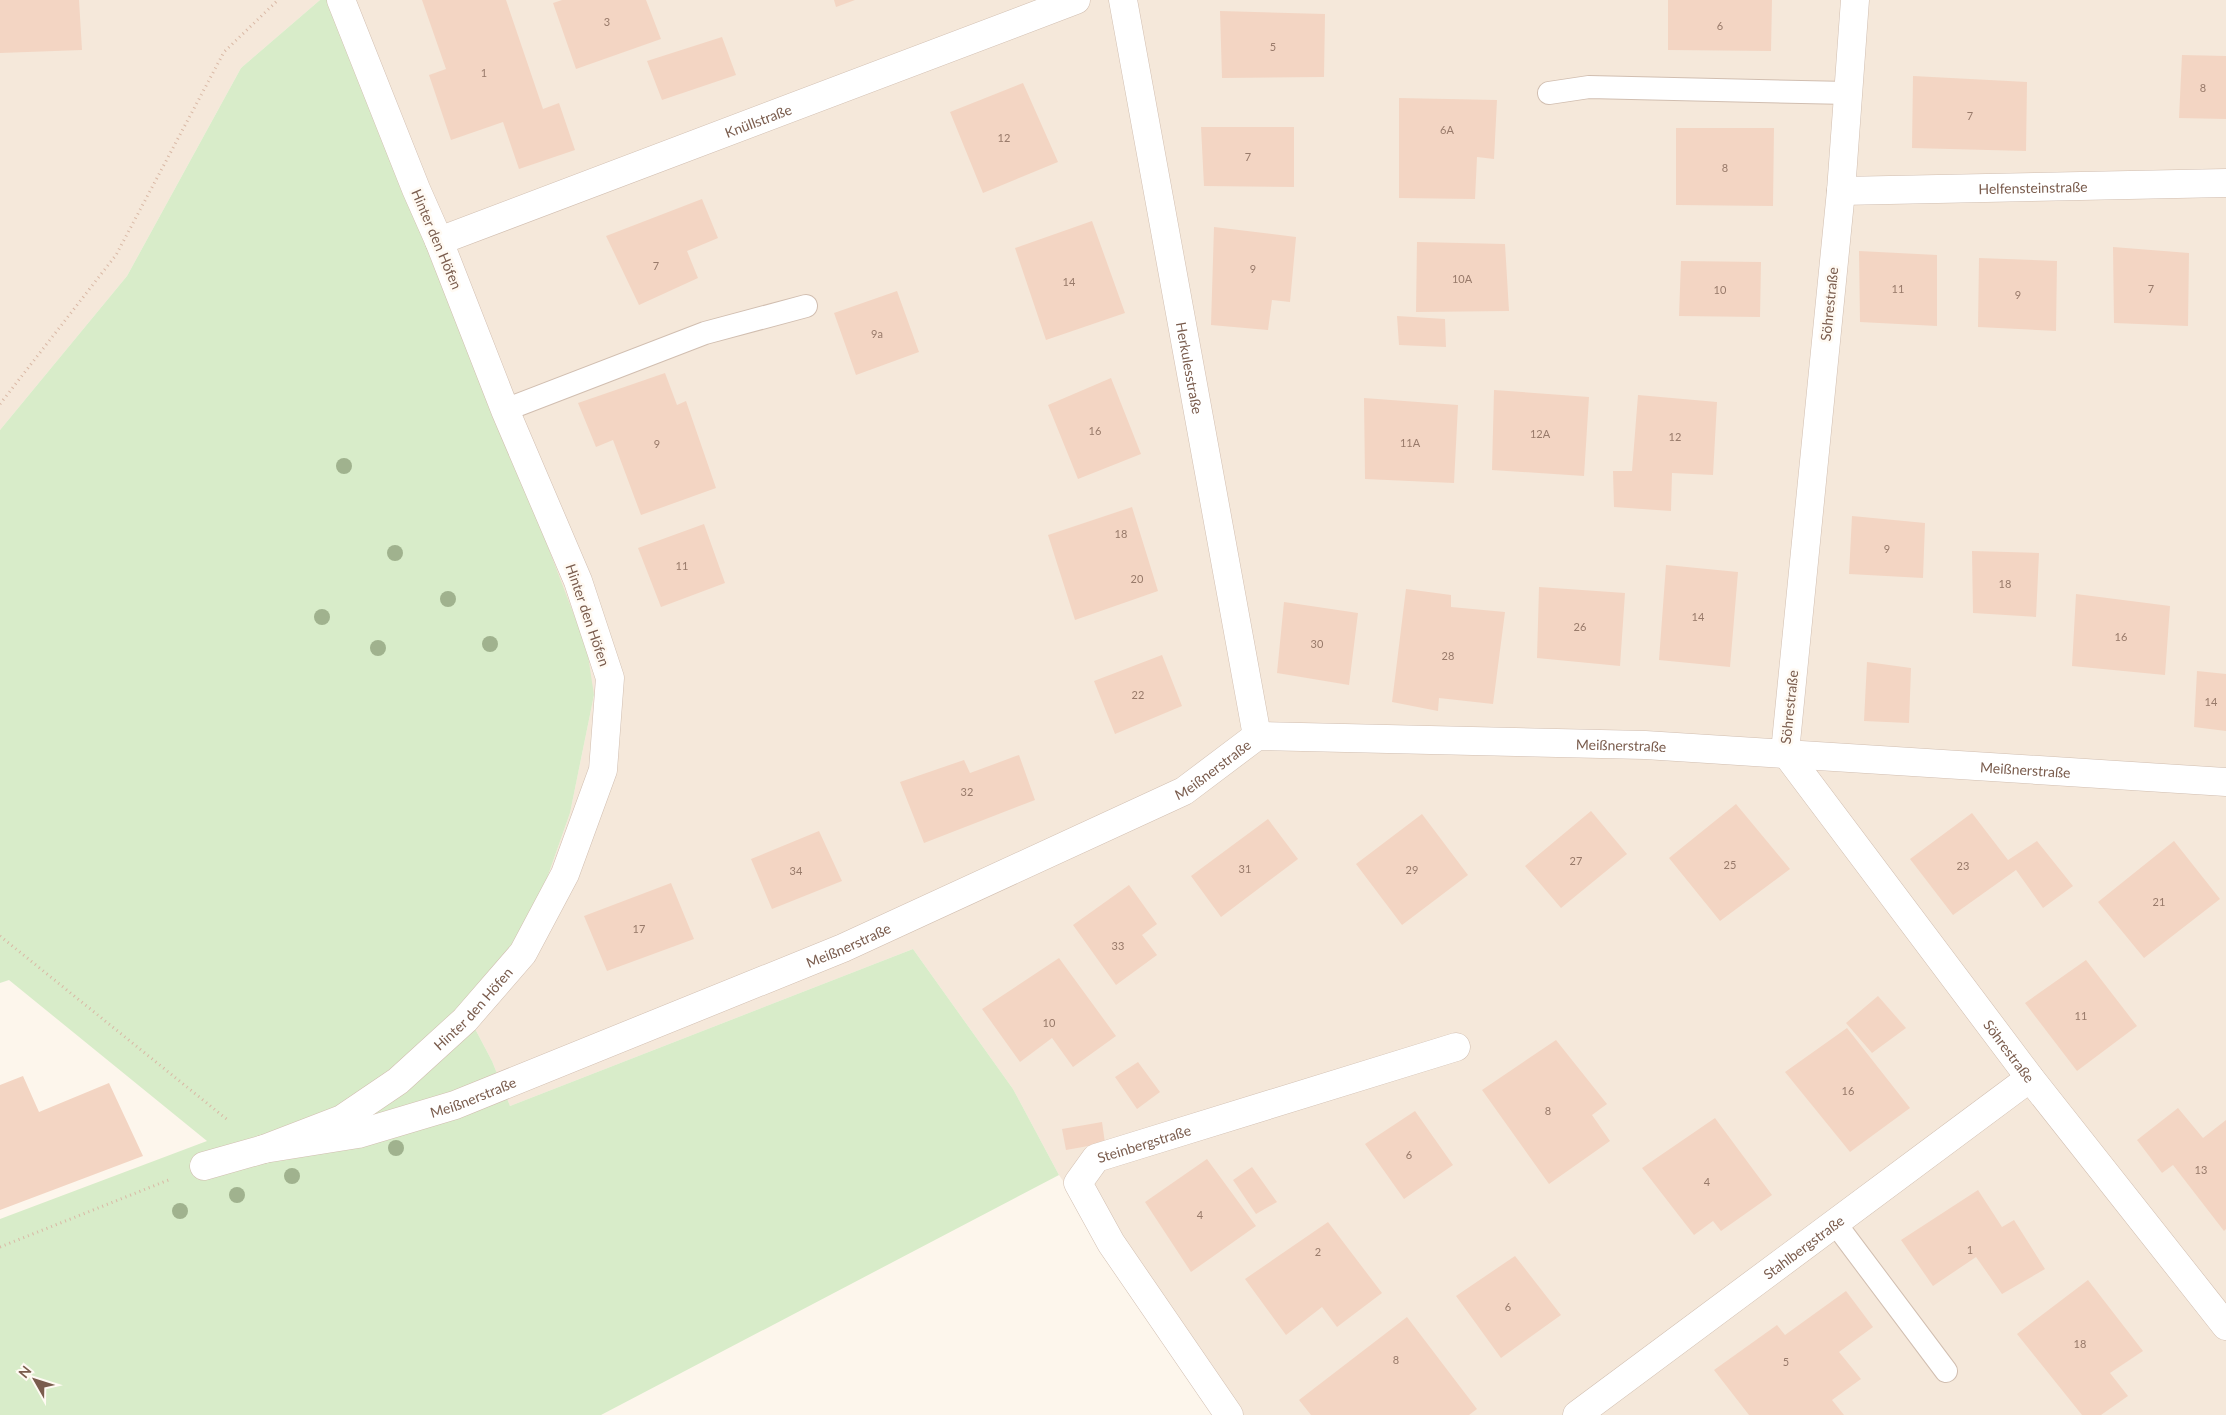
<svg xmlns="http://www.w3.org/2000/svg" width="2226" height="1415" font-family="Lato,sans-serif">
<rect width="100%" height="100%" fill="#fdf6ec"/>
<!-- residential -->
<path fill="#f5e8da" d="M0,0H320L241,68L127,276L0,430Z
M339,0H2226V1415H1224L1059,1175L1013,1089L913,949L510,1106L492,1061L463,1006L527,935L570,813L594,695Z"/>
<!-- green -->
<path fill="#d8ecc9" d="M320,0H339L587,649L594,695L570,813L527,935L463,1006L492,1061L510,1106L913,949L1013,1089L1059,1175L601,1415H0V1219L207,1141L9,980L0,983V430L127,276L241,68Z"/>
<!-- building -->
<path fill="#f3d5c3" d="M0,0H79L82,50L0,53Z
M422,0H506L543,109L559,103L575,150L519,169L503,122L451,140L429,75L446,69Z
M562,0H646L661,39L576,69L553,3Z
M834,0H855L836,7Z
M1668,0H1772L1771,51L1668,50Z
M1220,11L1325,14L1324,77L1222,78Z
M722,37L736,75L662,100L647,61Z
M2182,55L2226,56V119L2179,118Z
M1913,76L2027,82L2026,151L1912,148Z
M1023,83L1058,162L983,193L950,112Z
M1399,98L1497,100L1494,159L1477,157L1475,199L1399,198Z
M1201,127H1294V187L1204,186Z
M1676,128H1774L1773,206L1676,205Z
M702,199L718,238L687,251L698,278L639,305L606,236Z
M1092,221L1125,313L1046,340L1015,248Z
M1214,227L1296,237L1290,302L1272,300L1268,330L1211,325Z
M1417,242L1505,244L1509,311L1416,312Z
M2113,247L2189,253L2188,326L2114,323Z
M1859,251L1937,255V326L1860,322Z
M1979,258L2057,261L2056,331L1978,327Z
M1681,261L1761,262L1760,317L1679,316Z
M897,291L919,352L856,375L834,313Z
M1397,316L1445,319L1446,347L1399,345Z
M665,373L677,405L686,401L716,488L641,515L613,440L596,447L578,403Z
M1111,378L1141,454L1078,479L1048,405Z
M1494,390L1589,397L1584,476L1492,470Z
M1638,395L1717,402L1713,475L1672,473L1671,511L1614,507L1613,471H1632Z
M1364,398L1458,405L1454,483L1365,479Z
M1132,507L1158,591L1075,620L1048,535Z
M1852,516L1925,523L1923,578L1849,574Z
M704,524L725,583L661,607L638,548Z
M1972,551L2039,553L2036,617L1973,613Z
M1666,565L1738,572L1730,667L1659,660Z
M1539,587L1625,593L1620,666L1537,658Z
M1406,589L1451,595V607L1505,612L1493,704L1439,698L1438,711L1392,702Z
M2076,594L2170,606L2165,675L2072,666Z
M1284,602L1358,613L1349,685L1277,673Z
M1162,655L1182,706L1115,734L1094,681Z
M1867,662L1911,668L1909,723L1864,721Z
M2197,671L2226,674V731L2194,727Z
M1019,755L1035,800L924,843L900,782L964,760L970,773Z
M1736,804L1790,869L1720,921L1669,858Z
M1591,811L1627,854L1561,908L1525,866Z
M1972,813L2008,860L2037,841L2073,886L2043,908L2016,870L1953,915L1910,859Z
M1422,814L1468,875L1402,925L1356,864Z
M1268,819L1298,859L1221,917L1191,876Z
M819,831L842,881L772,909L751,859Z
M2174,841L2220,899L2144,958L2098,902Z
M671,883L694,939L607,971L584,916Z
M1129,885L1157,924L1142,935L1157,955L1116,985L1073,925Z
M1059,958L1116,1036L1073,1067L1052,1038L1020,1062L982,1009Z
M2086,960L2137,1026L2077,1071L2025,1003Z
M1878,996L1906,1028L1872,1053L1846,1023Z
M1847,1028L1910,1108L1850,1152L1785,1072Z
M1556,1040L1607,1104L1592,1115L1610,1141L1549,1184L1482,1090Z
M1138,1062L1160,1092L1137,1109L1115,1077Z
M23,1076L39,1112L109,1083L143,1156L0,1210V1085Z
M2178,1108L2203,1138L2226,1120V1229L2224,1231L2173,1165L2162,1173L2137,1140Z
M1415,1111L1453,1165L1404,1199L1365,1144Z
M1715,1118L1772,1195L1721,1231L1713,1221L1694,1235L1642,1168Z
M1102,1122L1105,1143L1066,1150L1062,1129Z
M1207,1159L1256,1226L1191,1272L1145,1202Z
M1252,1167L1277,1202L1256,1214L1233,1180Z
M1978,1190L2002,1227L2014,1220L2045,1269L2002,1294L1976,1257L1933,1286L1901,1240Z
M1328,1222L1382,1293L1337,1327L1322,1307L1286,1335L1245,1279Z
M1515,1256L1561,1315L1501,1358L1456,1296Z
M2088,1280L2143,1351L2110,1373L2128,1396L2101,1415H2082L2017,1334Z
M1846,1291L1873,1327L1839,1352L1861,1379L1832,1400L1844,1415H1749L1714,1370L1777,1325L1785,1335Z
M1407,1317L1477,1409L1469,1415H1311L1299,1400Z"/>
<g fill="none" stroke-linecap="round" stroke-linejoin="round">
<defs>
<path id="lane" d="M1549,93L1589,87L1848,93
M505,410L705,333L806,306
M1835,1223L1946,1371"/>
<g id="street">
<path id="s1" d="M1123,0L1257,736"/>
<path id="s2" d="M1855,0L1841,191L1785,752L2030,1078L2226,1326"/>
<path id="s3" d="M1841,191L2226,183"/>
<path id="s4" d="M439,241L1076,0"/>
<path id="s5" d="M264,1149L358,1134L455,1105L843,948L1184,791L1257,736L1645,745L2226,782"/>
<path id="s6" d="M204,1166L264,1149L342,1119L398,1081L465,1020L523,953L565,874L603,770L610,678L578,581L505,410L439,241L416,189L341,0"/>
<path id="s7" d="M1229,1415L1111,1243L1078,1183L1096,1158L1456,1047"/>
<path id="s8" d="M1577,1415L2030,1078"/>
</g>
</defs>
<!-- lane casing -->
<use href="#lane" stroke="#d1beb0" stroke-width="24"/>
<!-- street casing -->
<use href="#street" stroke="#d1beb0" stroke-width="29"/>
<!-- path -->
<path stroke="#d9b8a5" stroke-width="3" stroke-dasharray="1 4" stroke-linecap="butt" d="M0,404L116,255L224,52L278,0
M0,936L229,1121
M0,1247L171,1179"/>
<!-- lane -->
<use href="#lane" stroke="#fff" stroke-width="22"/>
<!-- street -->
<use href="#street" stroke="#fff" stroke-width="28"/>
</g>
<!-- trees -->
<g fill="#a0b28e">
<circle cx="344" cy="466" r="8"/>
<circle cx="395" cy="553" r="8"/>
<circle cx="448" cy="599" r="8"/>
<circle cx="322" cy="617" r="8"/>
<circle cx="490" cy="644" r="8"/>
<circle cx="378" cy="648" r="8"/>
<circle cx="396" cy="1148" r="8"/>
<circle cx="292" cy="1176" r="8"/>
<circle cx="237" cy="1195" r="8"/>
<circle cx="180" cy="1211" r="8"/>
</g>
<g text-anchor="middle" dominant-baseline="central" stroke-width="5" stroke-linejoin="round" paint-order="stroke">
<!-- number labels -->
<g font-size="11" fill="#987a6a">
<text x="607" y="21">3</text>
<text x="1720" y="25">6</text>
<text x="1273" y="46">5</text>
<text x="484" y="72">1</text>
<text x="2203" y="87">8</text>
<text x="1970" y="115">7</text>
<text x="1447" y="129">6A</text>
<text x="1004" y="137">12</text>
<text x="1248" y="156">7</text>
<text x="1725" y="167">8</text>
<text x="656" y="265">7</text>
<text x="1253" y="268">9</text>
<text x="1462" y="278">10A</text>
<text x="1069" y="281">14</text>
<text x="1898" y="288">11</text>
<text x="2151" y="288">7</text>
<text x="1720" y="289">10</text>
<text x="2018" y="294">9</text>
<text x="877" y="333">9a</text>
<text x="1095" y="430">16</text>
<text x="1540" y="433">12A</text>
<text x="1675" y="436">12</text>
<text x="1410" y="442">11A</text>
<text x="657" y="443">9</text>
<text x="1121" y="533">18</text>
<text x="1887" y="548">9</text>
<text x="682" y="565">11</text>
<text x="1137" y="578">20</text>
<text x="2005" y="583">18</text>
<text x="1698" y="616">14</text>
<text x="1580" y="626">26</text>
<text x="2121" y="636">16</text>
<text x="1317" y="643">30</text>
<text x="1448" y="655">28</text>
<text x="1138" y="694">22</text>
<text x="2211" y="701">14</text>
<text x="967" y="791">32</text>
<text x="1576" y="860">27</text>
<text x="1730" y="864">25</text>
<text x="1963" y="865">23</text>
<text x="1245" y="868">31</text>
<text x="1412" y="869">29</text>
<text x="796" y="870">34</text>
<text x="2159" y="901">21</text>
<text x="639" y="928">17</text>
<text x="1118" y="945">33</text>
<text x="2081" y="1015">11</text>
<text x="1049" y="1022">10</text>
<text x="1848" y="1090">16</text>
<text x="1548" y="1110">8</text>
<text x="1409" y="1154">6</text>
<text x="2201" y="1169">13</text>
<text x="1707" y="1181">4</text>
<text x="1200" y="1214">4</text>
<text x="1970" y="1249">1</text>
<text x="1318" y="1251">2</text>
<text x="1508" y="1306">6</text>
<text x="2080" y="1343">18</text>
<text x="1396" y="1359">8</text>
<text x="1786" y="1361">5</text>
</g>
<!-- street labels -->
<g font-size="14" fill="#7a5c4d" stroke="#fffaf3">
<text stroke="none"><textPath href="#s4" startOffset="341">Knüllstraße</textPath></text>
<text stroke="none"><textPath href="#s3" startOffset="192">Helfensteinstraße</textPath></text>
<text transform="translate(437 239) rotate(67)">Hinter den Höfen</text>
<text transform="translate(1829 304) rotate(-84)">Söhrestraße</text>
<text stroke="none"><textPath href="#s1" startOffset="374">Herkulesstraße</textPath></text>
<text transform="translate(588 615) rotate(71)">Hinter den Höfen</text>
<text transform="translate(1789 707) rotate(-84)">Söhrestraße</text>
<text stroke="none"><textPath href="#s5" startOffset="1446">Meißnerstraße</textPath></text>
<text stroke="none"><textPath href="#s5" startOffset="1026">Meißnerstraße</textPath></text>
<text stroke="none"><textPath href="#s5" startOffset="1851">Meißnerstraße</textPath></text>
<text stroke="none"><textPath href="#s5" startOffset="621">Meißnerstraße</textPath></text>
<text stroke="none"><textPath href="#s6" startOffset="318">Hinter den Höfen</textPath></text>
<text stroke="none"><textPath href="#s2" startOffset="1129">Söhrestraße</textPath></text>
<text stroke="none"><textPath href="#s5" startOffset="216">Meißnerstraße</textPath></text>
<text stroke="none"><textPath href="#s7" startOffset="358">Steinbergstraße</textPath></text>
<text stroke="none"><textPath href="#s8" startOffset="282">Stahlbergstraße</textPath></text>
</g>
</g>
<!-- north arrow -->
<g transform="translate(35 1380) rotate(309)" stroke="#fffaf3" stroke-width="4" paint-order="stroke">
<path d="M0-4L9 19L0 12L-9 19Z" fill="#7a5c4d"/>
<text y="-8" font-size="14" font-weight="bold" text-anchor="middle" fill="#7a5c4d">N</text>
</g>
</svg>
